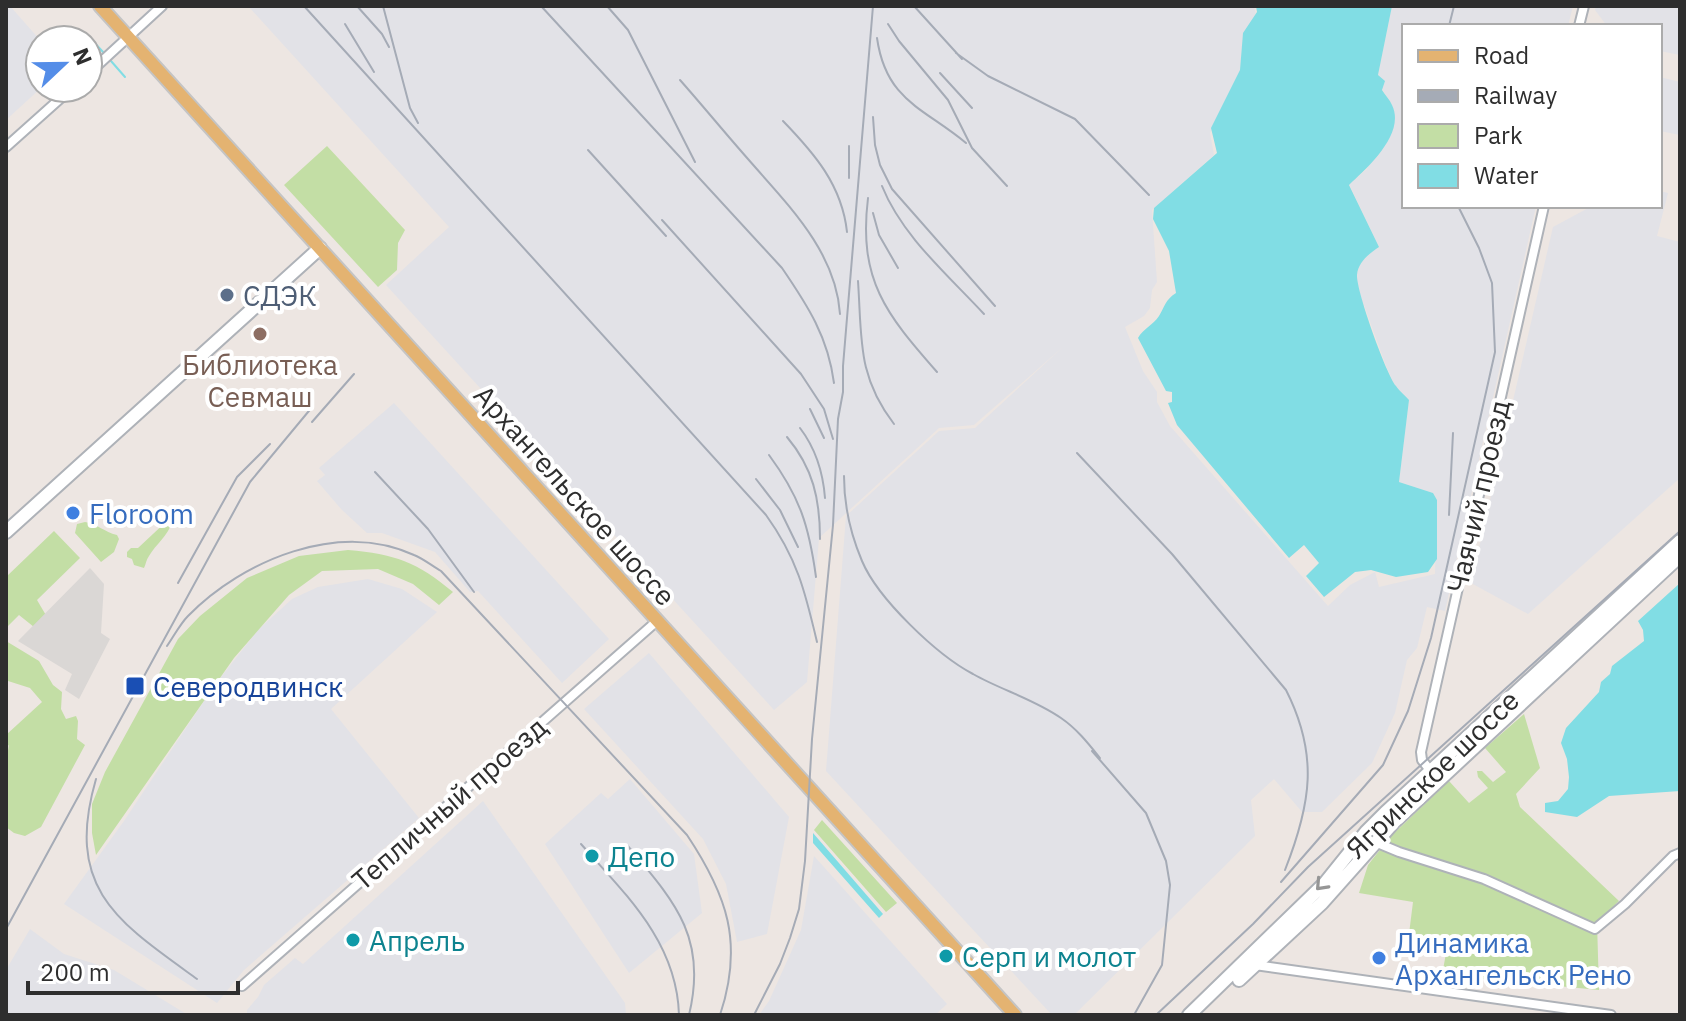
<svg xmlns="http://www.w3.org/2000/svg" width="1686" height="1021" font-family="'IBM Plex Sans',sans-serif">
<rect width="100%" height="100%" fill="#ede6e2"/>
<!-- industrial -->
<path fill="#e2e2e7" d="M6,6H10L40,40L41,88L6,120Z
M248,6H1254L1256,15L1243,34L1240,72L1210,133L1214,155L1152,210L1157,282L1152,290L1150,308L1144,316L1125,327L1143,371L1157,392V402L1170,426L1328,606L1350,585L1375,572L1379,587L1435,574L1437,500L1433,493L1399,482L1409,400L1395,386L1386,366L1361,297L1356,277L1359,266L1366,256L1379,247L1349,184L1367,169L1392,105L1382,89L1378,75L1392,6H1573L1568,26H1404V206H1536L1445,611L1427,607L1417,648L1407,660L1395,713L1372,763L1322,812H1302L1274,779L1251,800L1255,836L1074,1015H1052L826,771L846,516L939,431L975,428L1064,346L974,425L939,428L819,538L807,682L774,710L386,285L449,227Z
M1596,6H1680V55L1660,51V26H1607L1595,10Z
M1660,77L1680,82V135L1660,131Z
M1660,191L1668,193L1657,236L1680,242V478L1528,614L1471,583L1553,227L1592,206H1660Z
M394,403L609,639L562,683L478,591L470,592L435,552L382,533H367L341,509L317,481L325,475L319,468Z
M368,579L402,589L437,612L331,709L419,818L244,970L217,1003L64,904L124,821L214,686L258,630L292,599L318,587Z
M649,653L789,817L767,934L737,942L726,884L703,839L584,709Z
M630,779L694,854L702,913L629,973L545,844L601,793L608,799Z
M483,801L625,1003L626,1015H247V1010L258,997L264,985L295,958L303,964Z
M814,856L947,1004L935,1015H759L769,1001L801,930Z
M30,929L64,954L114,970L188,1015H6V970Z"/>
<!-- green -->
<path fill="#c3dea5" d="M327,146L405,230L398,243L397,270L378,287L284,185Z
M169,519L172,522C168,536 156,544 149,556C146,560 146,564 144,568L134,565L132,559L127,557V552L131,548H138Z
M85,522C98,524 104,532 117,535L119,539L114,552L101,562L75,533L77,524Z
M54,531L80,558L37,600L47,617L34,627L19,615L6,628V577Z
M348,550C395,554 417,562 453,592L439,605L413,584L378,569L322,571L289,595L234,658L96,855L92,833V804L105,772L178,639L200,616L247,578L299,556Z
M6,641L39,661L53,685L62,692L61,709L66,719L76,716L78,721L77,739L85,745L41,827L25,836L14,833L6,827V762L9,745L6,747V735L42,702L30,688L8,681L6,684Z
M1524,714L1540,768L1516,794L1520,807L1619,901L1597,922L1599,990L1442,975L1447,948L1408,942L1413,902L1359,893L1368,865L1390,837L1449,781L1469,803L1488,788L1478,777L1477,771H1482L1493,782L1506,772L1485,748Z
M822,820L897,903L886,912L814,830Z"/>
<!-- plaza -->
<path fill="#dad7d5" d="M90,568L104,584L101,633L110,639L79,699L65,690L72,674L18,641Z"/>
<!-- water -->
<path fill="#81dde4" d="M1256,6H1392L1378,75L1385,81L1382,90C1385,95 1390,100 1392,105C1406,134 1367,168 1349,185L1379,247C1369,254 1358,262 1357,275C1356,290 1386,374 1396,386C1399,391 1405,395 1409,400L1399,482L1433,493L1437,500V559L1428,572L1396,577L1371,570L1355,572L1324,597L1306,576L1319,563L1304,545L1289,558L1177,425L1168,403L1172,402V392L1166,391L1138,338C1143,329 1153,325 1159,316C1165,306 1165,300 1176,293L1169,251L1153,219L1154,208L1217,153L1211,128L1240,70L1243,33L1257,12Z
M1680,583V791L1609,796L1577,817L1545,812V803L1558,801L1568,789L1569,777L1567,759L1561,743L1566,728L1599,692L1601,682L1610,674L1612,666L1644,641L1643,630L1638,621Z
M813,833L883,914L879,918L813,843Z"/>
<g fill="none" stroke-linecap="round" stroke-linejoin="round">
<!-- stream -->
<path stroke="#81dde4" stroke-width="2" d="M91,39L103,52
M111,61L125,77"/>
<defs>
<path id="minor" d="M1579,26L1584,6
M88,74L162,6
M6,147L72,88
M1433,774L1422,760L1421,752L1544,206
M1375,842L1399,852L1484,879L1595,929L1625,904L1673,856L1680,853
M1253,963L1255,965L1611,1015
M242,986L657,621"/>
<path id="secondary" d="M6,532L320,248
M1239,980L1322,903L1394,822L1680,556
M1189,1015L1325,883L1366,832L1385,813L1680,541"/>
<path id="primary" d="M100,6L1015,1015"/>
</defs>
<!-- minor casing -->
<use href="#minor" stroke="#aeb2b8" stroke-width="12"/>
<!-- secondary casing -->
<use href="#secondary" stroke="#aeb2b8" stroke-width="16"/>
<!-- primary casing -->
<use href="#primary" stroke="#c4c4c4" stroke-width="16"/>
<!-- minor -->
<use href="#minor" stroke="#fff" stroke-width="8"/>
<!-- secondary -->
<use href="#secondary" stroke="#fff" stroke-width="12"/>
<!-- primary -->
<use href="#primary" stroke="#e4b371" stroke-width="12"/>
<!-- rail -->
<path stroke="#a5abb6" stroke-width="2" d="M304,6L766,515C797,558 805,591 817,642
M357,6L382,34L389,47
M383,6L410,108L418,123
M541,6L782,268C808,306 828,337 834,383
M607,6L628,30L695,162
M914,6L962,59
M345,24L374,72
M888,24L899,41L948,100L972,148L1007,186
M1404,24V63
M1449,26L1454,6
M877,38C886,101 924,108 966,143
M956,53L988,76L1075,119L1149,195
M940,73L972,108
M680,80C703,106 725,133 748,159C787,204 836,251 840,314
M873,117L875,145L880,165L892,189L995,306
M783,121C814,153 842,185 847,232
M849,146V178
M588,150L666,236
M882,186C902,236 948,275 984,314
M868,198C858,280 886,314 937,372
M873,213L879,235L898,268
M662,220L801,374L824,409L833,439
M858,281C862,339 857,376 894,424
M810,409L824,438
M312,422L354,374
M800,428C816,449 823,472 825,498
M787,437C813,468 820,499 820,539
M1077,453L1172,554L1286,690C1319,755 1311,804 1285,870
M769,455C800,497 809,526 816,577
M375,472L428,529L474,592
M844,476C844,504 851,535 862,561C878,599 937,655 973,674C1001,690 1034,699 1061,718C1077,729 1088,743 1100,758
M756,479L780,510L798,547
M1449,515L1453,433
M178,583L237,477L270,444
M167,646C174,636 180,624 188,616C243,560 339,520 414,555C424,559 432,566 441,571L687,835C727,895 744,943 720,1015
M1092,751L1146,813L1166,861L1170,885L1162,965L1134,1015
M96,779C64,889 118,922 197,979
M581,844C626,895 677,942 679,1015
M627,845C674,901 708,937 689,1015
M1281,882L1383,765L1408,711L1431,638L1495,352L1492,283L1479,248L1458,206
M6,929L250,482L313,406
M754,1015L780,964L790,938L799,909L805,861L812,739L833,525L838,419L843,392V366L873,6
M1156,1015L1253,924L1308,867L1680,531"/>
</g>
<!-- one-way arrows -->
<defs><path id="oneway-chevron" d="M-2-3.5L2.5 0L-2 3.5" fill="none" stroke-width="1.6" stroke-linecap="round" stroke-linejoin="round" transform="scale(2)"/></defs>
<use stroke="#969696" href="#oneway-chevron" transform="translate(1321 885) rotate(133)"/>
<!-- markers -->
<circle fill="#5c6f8a" stroke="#fff" stroke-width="3" cx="227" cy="295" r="8"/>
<circle fill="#8d6e63" stroke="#fff" stroke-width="3" cx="260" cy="334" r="8"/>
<g fill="#3f7fe0" stroke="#fff" stroke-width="3">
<circle cx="73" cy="513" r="8"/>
<circle cx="1379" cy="958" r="8"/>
</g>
<rect fill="#1a4fb4" stroke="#fff" stroke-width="3" x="125" y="676" width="20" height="20" rx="4"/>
<g fill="#0f9aa8" stroke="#fff" stroke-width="3">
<circle cx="592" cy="856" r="8"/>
<circle cx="353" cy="940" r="8"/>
<circle cx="946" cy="956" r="8"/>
</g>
<g text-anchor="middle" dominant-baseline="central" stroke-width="8" stroke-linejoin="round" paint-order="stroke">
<!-- service labels -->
<g font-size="28" fill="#4e5e75" stroke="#fff" text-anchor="start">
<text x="243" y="295">СДЭК</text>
</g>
<!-- education labels -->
<g font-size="28" fill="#785e54" stroke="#fff">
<text x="260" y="364">Библиотека<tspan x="260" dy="32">Севмаш</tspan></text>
</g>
<!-- street labels -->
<g font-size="28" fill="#2e2e2e" stroke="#fff">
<text transform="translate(575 495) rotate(48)">Архангельское шоссе</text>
<text transform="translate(1478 496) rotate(-77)">Чаячий проезд</text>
<text transform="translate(1432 774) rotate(-44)">Ягринское шоссе</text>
<text transform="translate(449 803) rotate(-41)">Тепличный проезд</text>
</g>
<!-- shop labels -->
<g font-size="28" fill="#366cbe" stroke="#fff" text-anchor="start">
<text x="89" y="513">Floroom</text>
<text x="1395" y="942">Динамика<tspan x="1395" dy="32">Архангельск Рено</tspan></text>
</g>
<!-- transit labels -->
<g font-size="28" fill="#164399" stroke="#fff" text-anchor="start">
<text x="153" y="686">Северодвинск</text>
</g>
<!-- culture labels -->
<g font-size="28" fill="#0d838f" stroke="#fff" text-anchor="start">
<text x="608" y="856">Депо</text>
<text x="369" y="940">Апрель</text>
<text x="962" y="956">Серп и молот</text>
</g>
</g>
<!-- border -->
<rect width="1686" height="1021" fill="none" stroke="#2e2e2e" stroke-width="16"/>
<!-- legend -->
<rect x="1402" y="24" width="260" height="184" fill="#ffffff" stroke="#ababab" stroke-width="2"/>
<rect x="1418" y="50" width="40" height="12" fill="#e4b371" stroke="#ababab" stroke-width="2"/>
<text x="1474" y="64" font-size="24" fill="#2e2e2e">Road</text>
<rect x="1418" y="90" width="40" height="12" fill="#a5abb6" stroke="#ababab" stroke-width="2"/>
<text x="1474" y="104" font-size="24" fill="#2e2e2e">Railway</text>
<rect x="1418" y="124" width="40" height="24" fill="#c3dea5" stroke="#ababab" stroke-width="2"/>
<text x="1474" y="144" font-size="24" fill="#2e2e2e">Park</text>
<rect x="1418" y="164" width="40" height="24" fill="#81dde4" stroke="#ababab" stroke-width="2"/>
<text x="1474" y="184" font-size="24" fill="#2e2e2e">Water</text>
<!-- north arrow -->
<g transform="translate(64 64) rotate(68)"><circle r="38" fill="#ffffff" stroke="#ababab" stroke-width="2"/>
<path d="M0-6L14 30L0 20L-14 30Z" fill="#548de8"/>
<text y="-12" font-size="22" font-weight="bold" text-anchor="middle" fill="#2e2e2e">N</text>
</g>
<!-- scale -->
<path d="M28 981v12h210v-12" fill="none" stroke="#2e2e2e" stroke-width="4"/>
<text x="40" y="981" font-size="24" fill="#2e2e2e" stroke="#ffffff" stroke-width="6" paint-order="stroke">200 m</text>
</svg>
